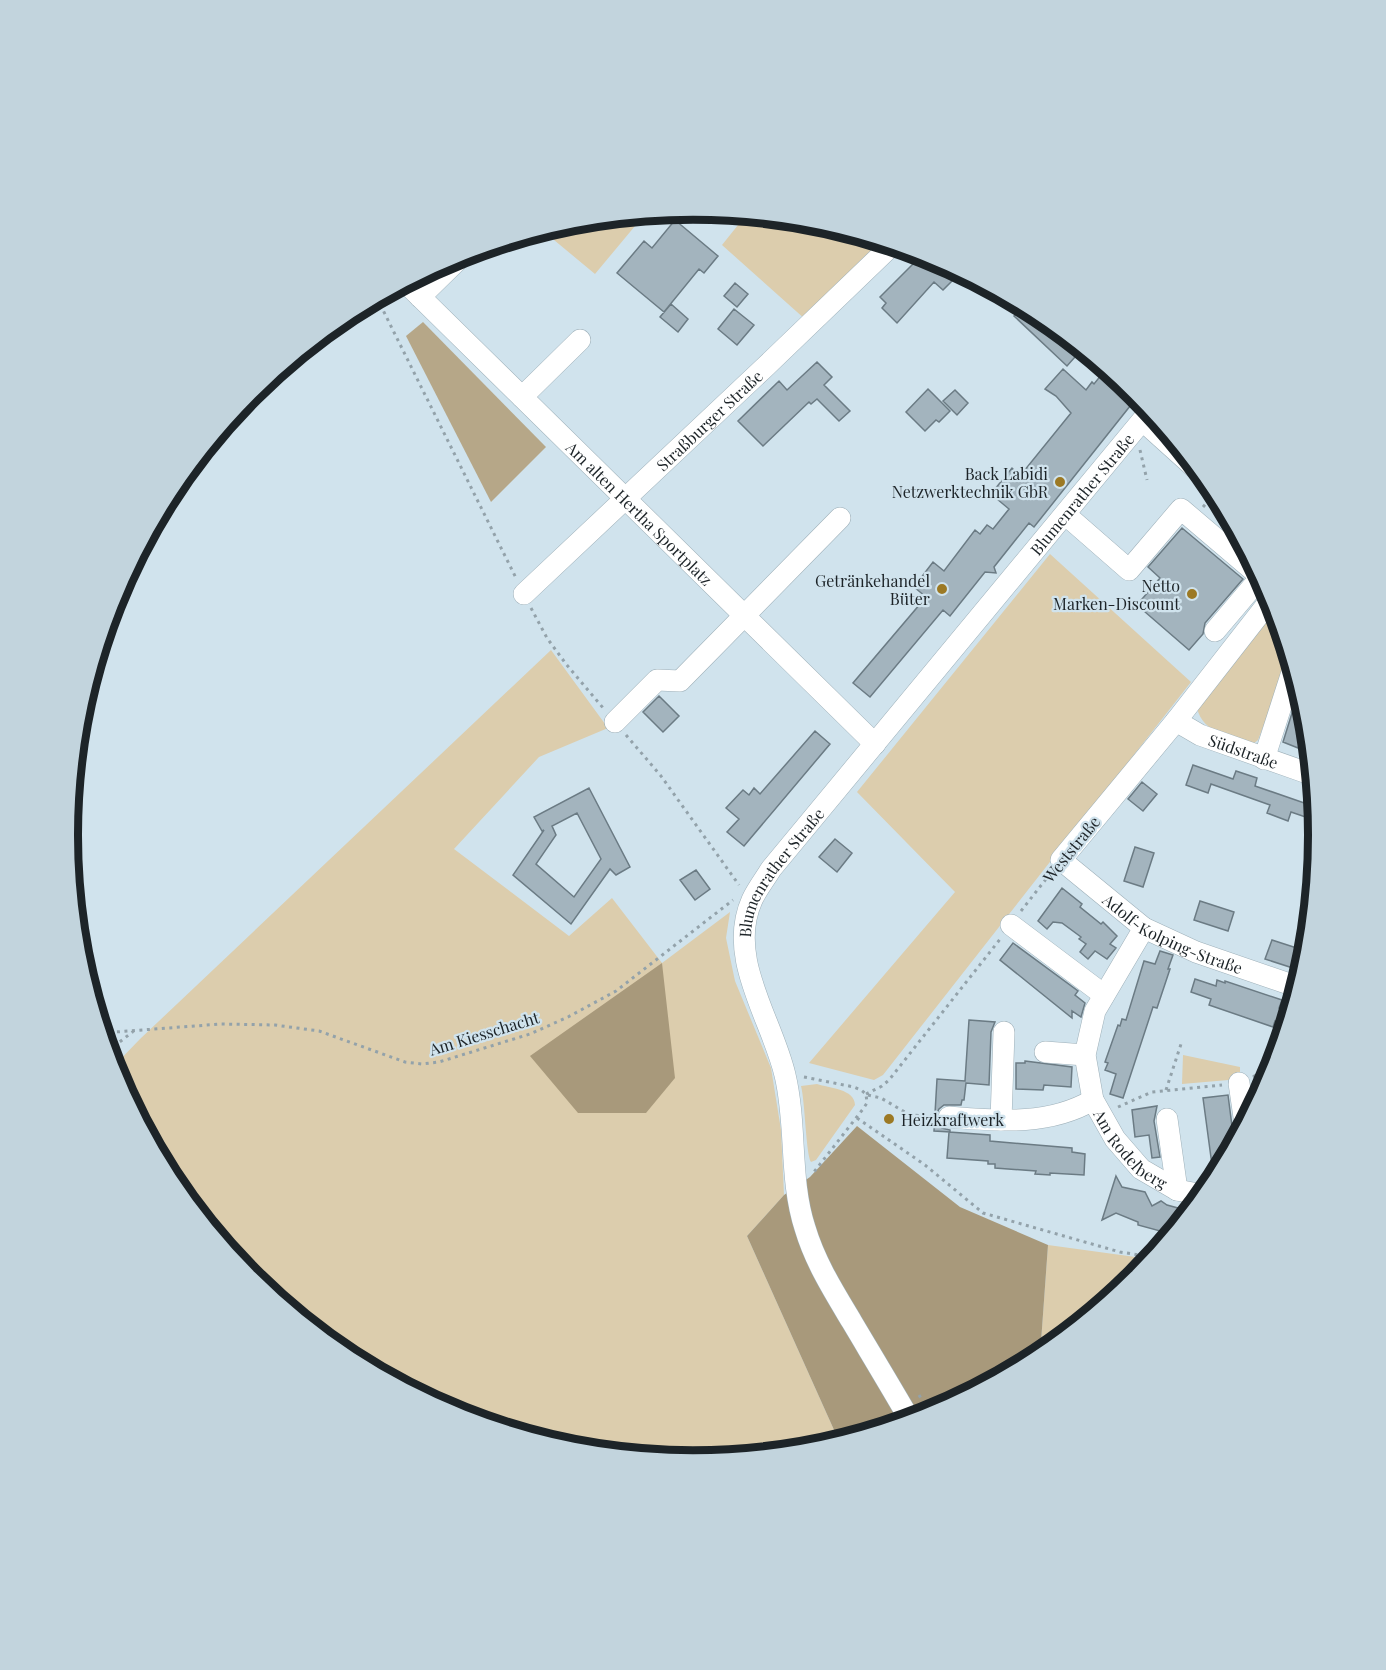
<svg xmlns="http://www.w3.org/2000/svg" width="1386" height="1670" font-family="'Playfair Display',serif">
<rect width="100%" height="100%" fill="#d0e3ed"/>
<!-- green -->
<path fill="#dccdad" d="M645,214L595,274L542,230L571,221Z
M746,215L815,222L848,231L874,253L806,320L722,245Z
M1050,554L1191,682L883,1075L874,1080L809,1063L955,892L857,792Z
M1275,609L1290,657L1258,740L1253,744C1231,736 1203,734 1197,708Z
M551,650L608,728L539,757L454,849L569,936L612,898L662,963L730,912L726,938L735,981L771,1068L781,1130L784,1195L747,1236L839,1441L815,1449L693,1460L571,1448L453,1413L345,1355L250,1277L173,1182L115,1074L113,1067L140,1039Z
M1183,1055L1240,1067V1079L1182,1084Z
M817,1084C829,1088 855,1089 855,1105L816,1160L811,1162C806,1155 805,1101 801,1086Z
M1048,1245L1150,1259L1135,1278L1040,1356Z"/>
<!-- forest -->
<path fill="#a8997b" d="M662,963L675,1078L646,1113H578L530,1056Z
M857,1126L960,1207L1048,1245L1040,1356L932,1413L839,1441L747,1236L784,1195L810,1177Z"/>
<!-- water -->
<path fill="#b6a788" d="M423,322L546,447L491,502L406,336Z"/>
<!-- building -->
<path fill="#a3b4be" stroke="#6b7b84" stroke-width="1.5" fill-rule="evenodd" d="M675,220L718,256L704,273L699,269L664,312L617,273L644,241L652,248Z
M923,254L946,264L942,269L953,280L943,290L934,282L897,323L882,308L886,303L880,297Z
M735,283L748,294L737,307L724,296Z
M671,304L688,319L678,332L660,317Z
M1024,306L1041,315L1082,349L1067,366L1014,316Z
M734,309L754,325L737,345L718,329Z
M817,362L832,377L824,385L850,411L839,421L817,399L811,404L809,402L763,446L738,421L779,381L787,390Z
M1063,369L1086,390L1092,382L1094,384L1106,369L1138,396L1034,527L1029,523L994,567L996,573L985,572L950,616L943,610L870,697L853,683L926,597L914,587L933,562L944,571L975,530L980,534L987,525L993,529L1009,509L991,494L1012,468L1020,476L1071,413L1056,396L1045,389Z
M928,389L950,411L939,422L936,420L925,431L906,412Z
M955,390L968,403L957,415L943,401Z
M1182,528L1243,579L1205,623L1203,634L1189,650L1137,605L1160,578L1148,567Z
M659,696L679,716L663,732L643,712Z
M1297,697H1302L1307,721L1298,748L1283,742Z
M815,731L830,744L744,846L727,832L739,819L726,808L743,790L749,795L754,788L760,794Z
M1193,765L1233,779L1236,771L1257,778L1255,786L1316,807L1317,821L1291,812L1288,821L1267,813L1270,805L1211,784L1208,793L1186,785Z
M1142,782L1157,794L1143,811L1128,799Z
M589,788L630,867L616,875L610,869L571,924L513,875L544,830L542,831L534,817ZM577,813L601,859L574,897L536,864L556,835L552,826Z
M835,839L852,853L837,872L819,857Z
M1135,847L1154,853L1143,887L1124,881Z
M696,870L710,889L695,900L680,880Z
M1062,888L1082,904L1080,907L1101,924L1103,922L1117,936L1110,944L1116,948L1107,959L1095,951L1088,959L1080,952L1086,944L1079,939L1081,937L1062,923L1053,922L1047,929L1038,921Z
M1200,901L1234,912L1228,931L1194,920Z
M1272,940L1306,951L1299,970L1265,959Z
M1013,943L1078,991L1075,995L1085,1003L1081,1017L1072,1011V1018L1000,960Z
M1160,951L1173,955L1168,969H1170L1157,1008L1153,1007L1123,1098L1110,1094L1116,1074L1105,1070L1108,1063L1105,1062L1118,1025L1120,1026L1122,1019L1126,1020L1144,961L1155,964Z
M1195,979L1216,986L1217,980L1225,983V981L1282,1000L1279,1008L1290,1012L1286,1025L1275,1021L1273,1027L1209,1005L1211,999L1191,992Z
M969,1020L995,1022L991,1032L989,1085L966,1083L964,1100H962L961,1105H944L939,1109L936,1115L938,1123L942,1128L950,1130V1132L934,1131L937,1079L965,1081Z
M1025,1061L1072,1067L1071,1087L1044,1085L1043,1090L1016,1089V1063H1025Z
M1228,1095L1232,1126L1237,1138L1214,1180L1203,1098Z
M1157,1106L1154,1121L1160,1157L1152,1158L1149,1135L1135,1137L1132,1110Z
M949,1132L990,1135V1141L1072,1148V1152L1085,1154L1084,1175L1050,1173V1175L1035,1174L1036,1171L995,1168V1164H988V1161L947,1158Z
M1116,1176L1122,1187L1145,1192L1152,1206L1161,1201L1167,1205L1189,1211L1171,1234L1138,1225V1222L1116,1213L1102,1220Z"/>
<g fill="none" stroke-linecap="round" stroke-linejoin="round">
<defs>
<g id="minor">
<path id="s1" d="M406,283L875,744"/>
<path d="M420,297L464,254"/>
<path d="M522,397L580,340"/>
<path d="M1143,421L1204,476"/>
<path d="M1066,515L1129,570L1181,509L1261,577"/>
<path id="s2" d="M524,594L764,368L892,245"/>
<path id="s3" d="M1272,598L1176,721L1061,860L1144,928L1196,952L1298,987"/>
<path d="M1215,631L1260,578"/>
<path id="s4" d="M1176,721L1200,735L1313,775"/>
<path d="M615,722L657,680L680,681L840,518"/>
<path d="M1264,759L1293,669"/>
<path d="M1011,925L1104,995"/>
<path id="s5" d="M1144,928L1095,1011L1085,1055L1093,1100L1115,1139L1141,1169L1177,1190L1203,1195"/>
<path d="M1045,1052L1085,1055"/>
<path d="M1239,1083L1245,1124"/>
<path d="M949,1117C999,1121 1048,1126 1093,1100"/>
<path d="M1167,1119L1177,1190"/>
<path d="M1001,1120L1004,1032"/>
<path id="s6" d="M910,1420C891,1387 871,1354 852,1322C834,1292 815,1262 805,1228C789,1179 797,1125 785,1075C772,1019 726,958 752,900C757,889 765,879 771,869L1150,411"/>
</g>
</defs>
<!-- minor casing -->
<use href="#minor" stroke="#9eb0b9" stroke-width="22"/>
<!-- path -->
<path stroke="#93a2aa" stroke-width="3" stroke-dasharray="3 4.5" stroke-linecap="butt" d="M377,298L516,578
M1140,450L1147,480
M1203,507L1216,492
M531,608L547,638L566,664L604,709
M626,735L661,776L739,885
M1021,911L1050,874
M102,1033L221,1024L275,1025L319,1031L405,1062L422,1064L439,1062L530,1034L568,1017L616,991L733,900
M108,1051L135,1030
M804,1077L854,1087L861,1090L866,1094L867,1103L863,1109L814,1172
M1253,1077L1275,1062
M1166,1090L1182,1041
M866,1094L882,1086L889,1080L1001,938
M868,1095L881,1098L910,1115L931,1116
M1118,1107L1152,1092L1222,1085
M857,1118L925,1165L983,1213L1120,1252L1152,1257
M919,1395L930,1414"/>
<!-- minor -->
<use href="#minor" stroke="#fff" stroke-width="21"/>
</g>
<!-- markers -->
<g fill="#9c7924" stroke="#d0e3ed" stroke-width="2">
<circle cx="1060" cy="482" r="6"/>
<circle cx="942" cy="589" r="6"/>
<circle cx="1192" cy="594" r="6"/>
<circle cx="889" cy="1119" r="6"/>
</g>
<g text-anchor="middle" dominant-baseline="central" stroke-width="4.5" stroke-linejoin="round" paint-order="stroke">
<!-- street labels -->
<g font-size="16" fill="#1d2428" stroke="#d0e3ed">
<text stroke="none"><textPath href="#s2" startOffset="254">Straßburger Straße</textPath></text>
<text stroke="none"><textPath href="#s6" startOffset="1080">Blumenrather Straße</textPath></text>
<text stroke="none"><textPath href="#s1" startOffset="328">Am alten Hertha Sportplatz</textPath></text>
<text stroke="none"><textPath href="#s4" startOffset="74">Südstraße</textPath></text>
<text transform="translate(1071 849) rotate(-51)">Weststraße</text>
<text stroke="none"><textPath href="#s6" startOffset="594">Blumenrather Straße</textPath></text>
<text stroke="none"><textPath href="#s3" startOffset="472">Adolf-Kolping-Straße</textPath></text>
<text transform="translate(484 1033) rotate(-17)">Am Kiesschacht</text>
<text stroke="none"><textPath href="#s5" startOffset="250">Am Rodelberg</textPath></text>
</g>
<!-- poi labels -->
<g font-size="16" fill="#1d2428" stroke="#d0e3ed" text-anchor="end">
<text x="1048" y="473">Back Labidi<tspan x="1048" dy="18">Netzwerktechnik GbR</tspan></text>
<text x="930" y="580">Getränkehandel<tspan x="930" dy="18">Büter</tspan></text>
<text x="1180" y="585">Netto<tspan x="1180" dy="18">Marken-Discount</tspan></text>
<text x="901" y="1119" text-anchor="start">Heizkraftwerk</text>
</g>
</g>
<!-- crop -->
<path d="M0 0H1386V1670H0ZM78 835a615 615 0 1 1 1230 0a615 615 0 1 1-1230 0Z" fill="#c2d4dd" fill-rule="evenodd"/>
<path fill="none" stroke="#1d2428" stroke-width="8" d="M78 835a615 615 0 1 1 1230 0a615 615 0 1 1-1230 0Z"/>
</svg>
